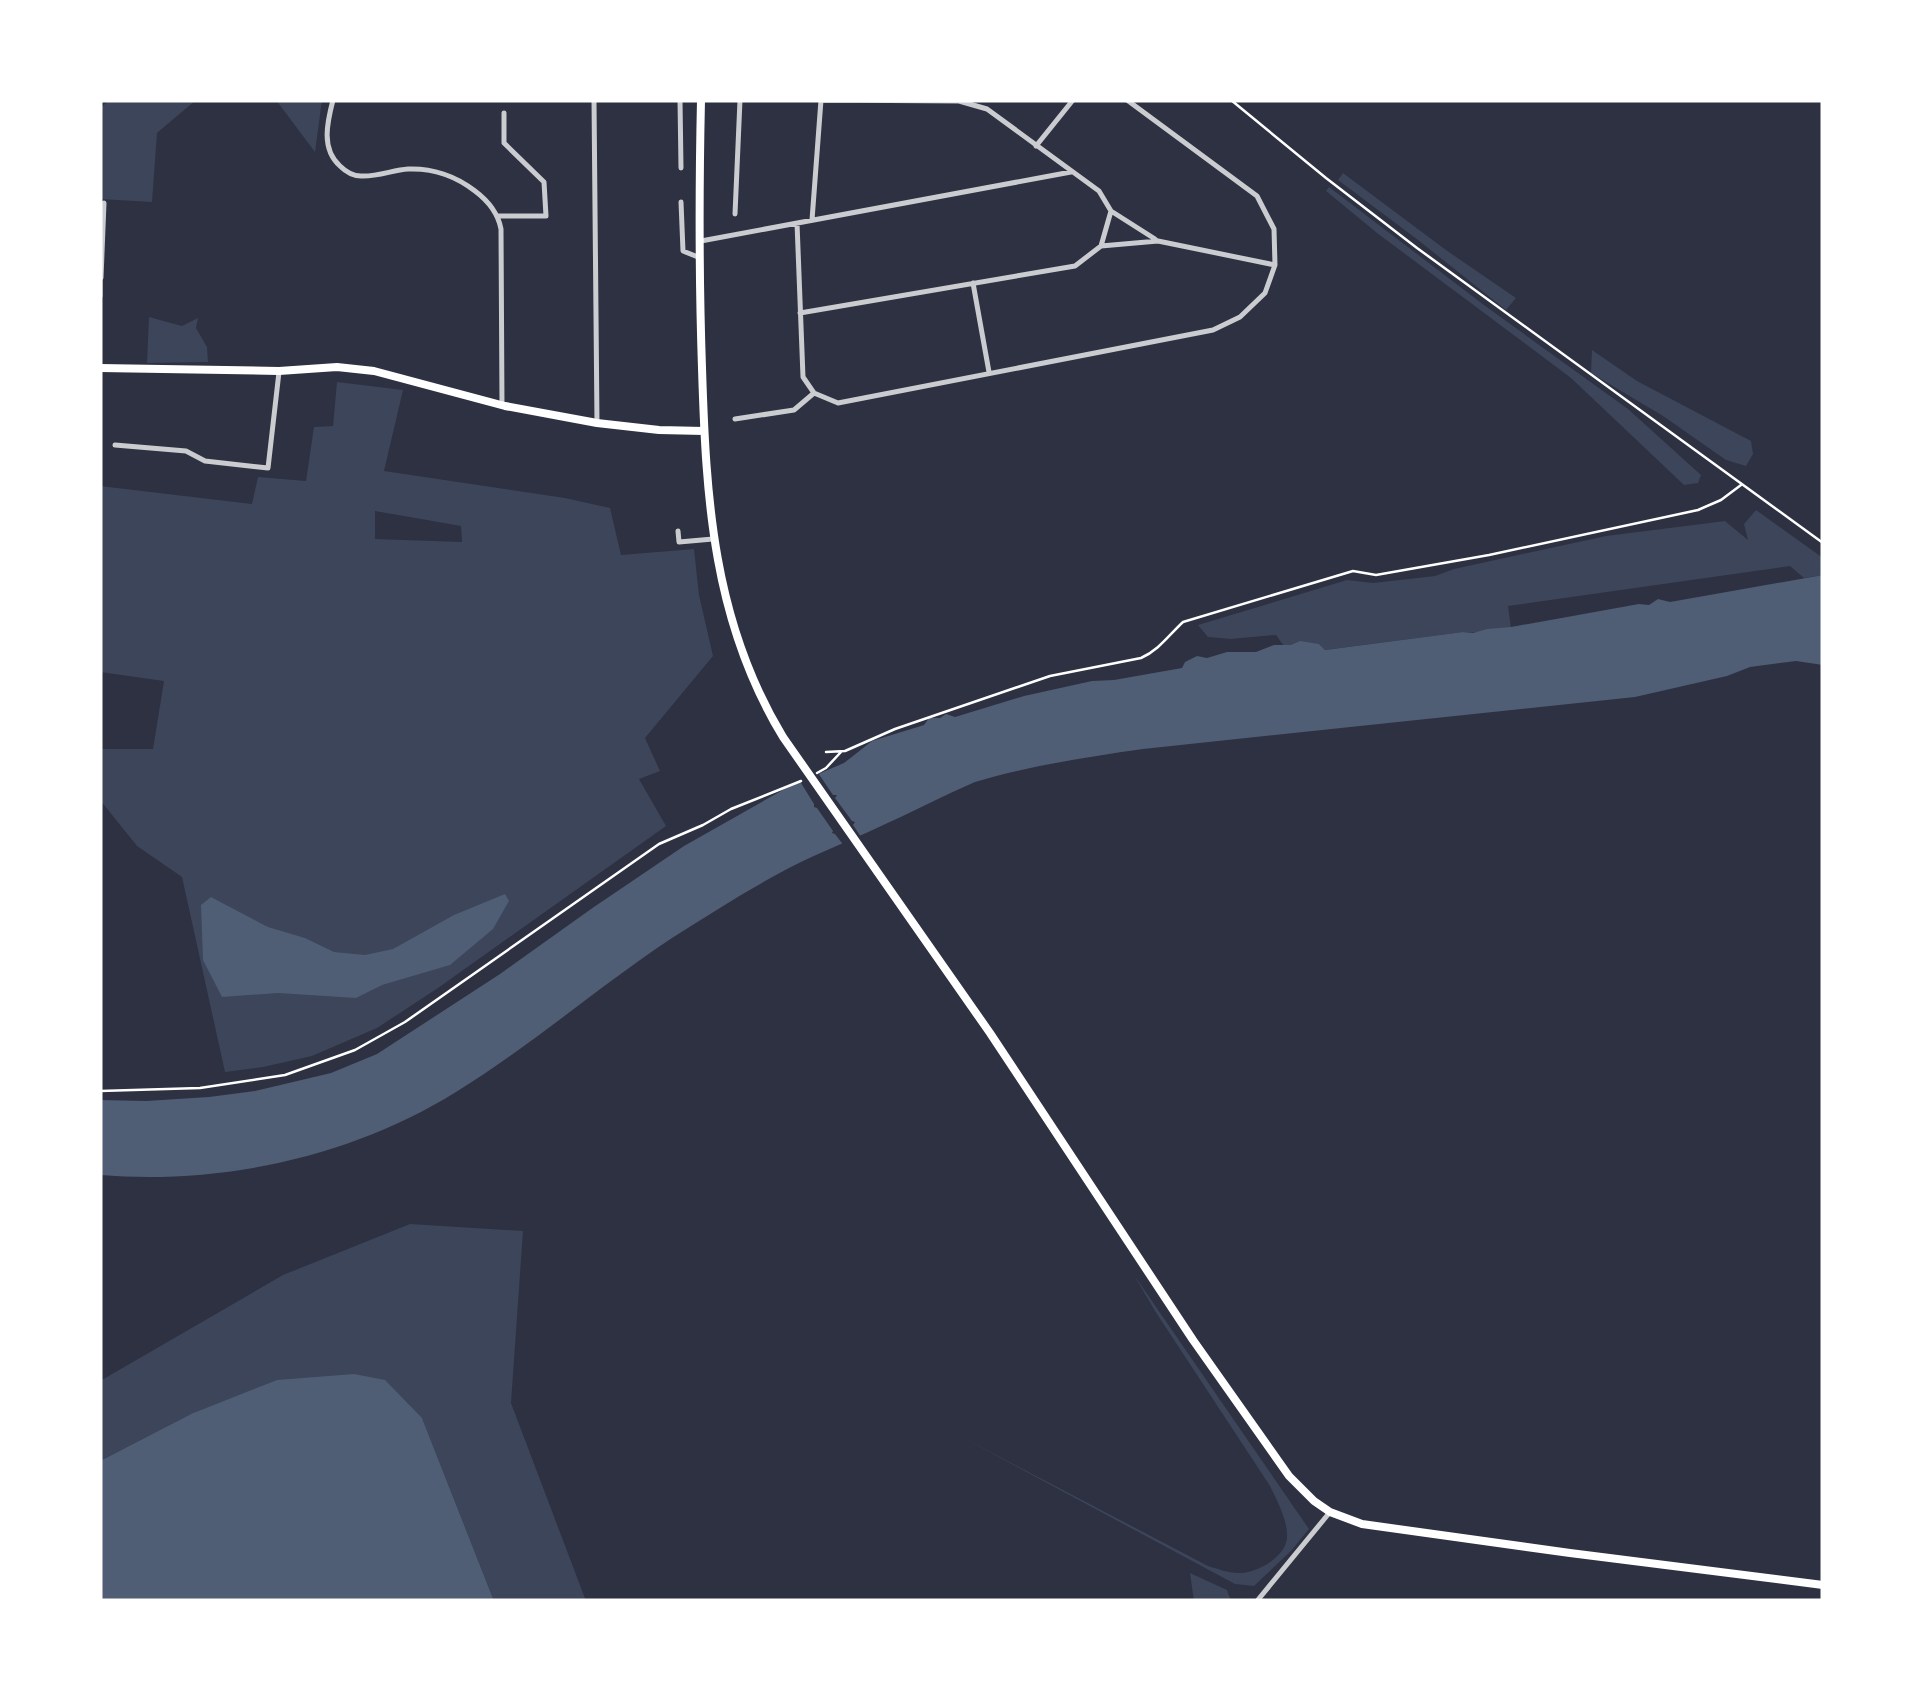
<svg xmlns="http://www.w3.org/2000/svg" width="1923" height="1701" font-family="'Exo 2',sans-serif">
<rect width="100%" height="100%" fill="#2d3142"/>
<!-- green -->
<path fill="#3c4559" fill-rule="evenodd" d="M110,100H196L157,133L152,202L100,199V108Z
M277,100H322L315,152L276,100Z
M1343,173L1446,250L1516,298L1506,310L1418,240L1338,180Z
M1329,187L1484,305L1628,409L1701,475L1698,483L1684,485L1571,378L1377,233L1326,191Z
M149,317L182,326L198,318L196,328L207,347L208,362L147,363Z
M1592,350L1637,381L1751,441L1753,454L1746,466L1726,460L1663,416L1591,373Z
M337,382L403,390L384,471L565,498L610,508L621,555L694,549L699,595L713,656L645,738L660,771L639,779L666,826L438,988L377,1028L312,1056L263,1067L225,1072L182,877L137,846L100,800V749H153L164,681L100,672V486L252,504L258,477L306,481L314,427L333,426ZM375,511L461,526L462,542L375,539Z
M1756,510L1823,558V575L1804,578L1790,566L1508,606L1511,628C1495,628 1479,634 1463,632L1324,650L1319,644L1284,646L1276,635L1231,639L1208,637L1198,625L1347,580L1373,583L1435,576L1454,569L1606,536L1725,521L1748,540L1744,524Z
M410,1224L523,1231L511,1403L586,1601H494L422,1418L191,1414L100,1461V1381L283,1275Z
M1134,1275L1309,1529L1291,1551L1254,1586L1235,1584L956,1434L1208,1566C1218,1569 1228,1573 1239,1573C1256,1573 1285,1558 1287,1538C1288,1520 1277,1501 1270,1486L1155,1311Z
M1190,1573L1227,1590L1231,1601H1194Z"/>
<!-- water -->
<path fill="#4f5d75" d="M1823,575V665L1796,661L1750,667L1727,676L1635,697L1143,749C1087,757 1029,766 975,782C942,796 911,813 879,827C849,841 818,853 789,868C749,889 710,914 672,938C598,987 531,1046 456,1092C352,1157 221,1185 100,1175V1100L146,1101L209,1097L255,1091L331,1073L377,1054L500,974L591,909L684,846L790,786L844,763L872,741L924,725L929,718H940L946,714L955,717L1024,696L1092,681L1114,680L1182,668L1185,662L1197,656L1207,658L1227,652H1256L1274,645H1291L1300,641L1319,644L1325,650L1463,632L1473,633L1487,629L1511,627L1639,604L1649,605L1658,599L1670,602Z
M505,894L509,901L493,929L450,965L382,985L356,998L278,993L222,997L203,960L201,905L211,897L268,927L305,938L334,952L365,955L393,949L454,915Z
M354,1374L385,1380L422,1418L494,1601H100V1461L191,1414L277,1380Z"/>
<!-- pier -->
<path fill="#2d3142" d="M816,770L833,795H837L835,798L852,821L855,822L853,825L863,840L845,847L835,834L832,833L833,831L817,808L814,807V804L798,778Z"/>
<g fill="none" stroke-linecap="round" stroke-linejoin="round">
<!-- path -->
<path stroke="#fff" stroke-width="2.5" d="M1231,100L1326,178L1417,248L1823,543
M826,752L845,751L895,729L1050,676L1141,658C1159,650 1169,635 1183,622L1353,571L1376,575L1489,555L1698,510L1721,500L1741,485
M817,773L826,768L841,752
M100,1091L200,1088L285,1075L355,1050L405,1022L659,844L703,825L731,809L801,781"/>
<!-- minor -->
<path stroke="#caccd0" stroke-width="5" d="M333,100C327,123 321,149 340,166C346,172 353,176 361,176C377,177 393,170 408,169C432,168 456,176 475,191C487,200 498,213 501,229L502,405
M594,100L597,423
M680,100L681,168
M821,100L959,101L987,109L1099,191L1111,211L1101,246
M1036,146L1073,100
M681,202L683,251L698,257
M1111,211L1155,239
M735,214L740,100
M498,216H546L544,182L504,143V113
M812,220L821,100
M797,223L803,377L814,393L838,403L1213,330L1240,317L1265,293L1275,265L1274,229L1257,196L1127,100
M701,241L1071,172
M1101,246L1158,241L1275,265
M100,278V296
M101,278L104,203
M973,283L989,372
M800,313L1075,266L1101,246
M735,419L794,410L814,393
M115,445L186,451L205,461L268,468L279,372
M678,531L679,542L713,539"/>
<!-- tertiary -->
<path stroke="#caccd0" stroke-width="5" d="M1257,1601L1330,1512"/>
<!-- primary -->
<path stroke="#fff" stroke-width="8" d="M701,100C699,190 699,279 702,368C706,499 713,622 783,737L990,1033L1193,1340L1289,1476L1314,1501L1330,1512L1362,1524L1570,1553L1823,1585
M100,368L279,371L337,367L374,371L505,406L597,423L659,430L704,431"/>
</g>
<!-- border -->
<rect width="1923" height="1701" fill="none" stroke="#ffffff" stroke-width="205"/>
</svg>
